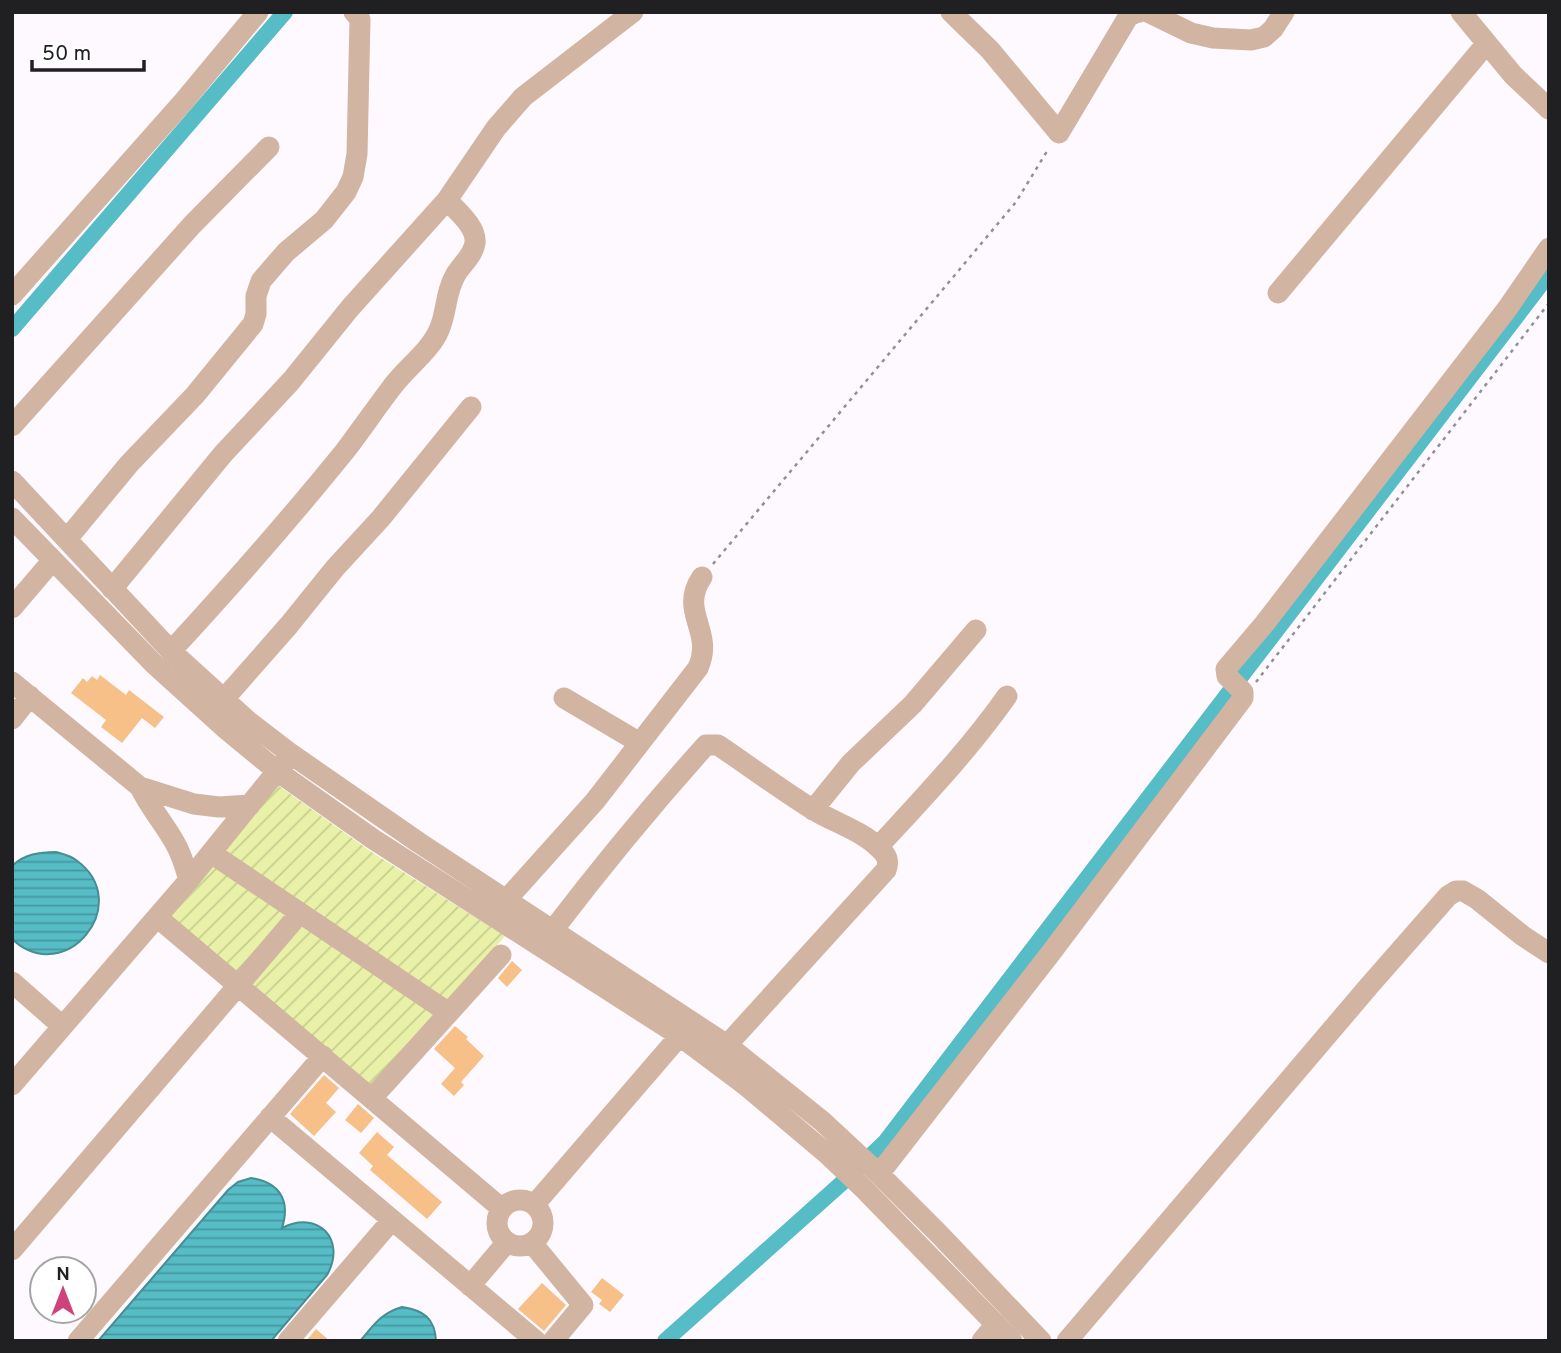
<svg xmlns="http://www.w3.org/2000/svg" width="1561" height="1353" font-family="Overpass,sans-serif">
<defs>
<pattern id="garden-furrows" width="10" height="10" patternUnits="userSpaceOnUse" patternTransform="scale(1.75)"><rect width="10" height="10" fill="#e8f1a7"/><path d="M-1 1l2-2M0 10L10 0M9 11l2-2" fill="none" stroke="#c7ce8f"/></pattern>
<pattern id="water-rules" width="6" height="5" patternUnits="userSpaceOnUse" patternTransform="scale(1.75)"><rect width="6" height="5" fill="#56bcc5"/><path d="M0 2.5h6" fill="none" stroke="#4798a0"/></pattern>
</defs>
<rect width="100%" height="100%" fill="#fdf9fe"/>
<!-- garden -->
<path fill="url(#garden-furrows)" d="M275,783L373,853L505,936L375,1088L166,916Z"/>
<!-- water -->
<path fill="url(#water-rules)" stroke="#468d94" stroke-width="2" d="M56,852C63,854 71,856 76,860C136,903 65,989 12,939V866C24,854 40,852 56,852Z
M251,1178C279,1182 291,1200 282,1228C318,1209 347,1240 327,1275L271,1341H98L228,1190L238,1182Z
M402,1307C423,1310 435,1318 436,1341H360C374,1325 381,1313 402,1307Z"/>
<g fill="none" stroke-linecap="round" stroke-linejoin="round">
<!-- canal -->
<path stroke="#56bcc5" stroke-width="16" d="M12,329L285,12
M665,1341L843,1182L885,1142L1549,274"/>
</g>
<!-- building -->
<path fill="#f6c088" d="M100,675L126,695L129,690L164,717L155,728L142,718L122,743L101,727L106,720L71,693L83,678L87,682L92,676L97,680Z
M512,961L522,970L507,987L498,978Z
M455,1026L468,1037L466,1039L484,1056L461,1082L464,1085L454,1096L441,1084L455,1068L434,1049Z
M324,1075L339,1088L326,1103L336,1112L314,1136L290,1114Z
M358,1104L374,1118L361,1133L345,1120Z
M377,1132L394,1147L387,1155L442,1202L427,1219L370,1170L373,1166L359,1153Z
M602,1278L624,1295L610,1312L599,1304L602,1300L591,1292Z
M542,1283L566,1305L544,1331L518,1309Z
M316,1329L330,1341H306Z"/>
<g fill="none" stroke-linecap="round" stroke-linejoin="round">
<!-- path -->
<path stroke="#929093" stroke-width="2.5" stroke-dasharray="3.5 5" stroke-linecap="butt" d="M713,564L1016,202L1049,148
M1256,682L1549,303"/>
<!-- minor -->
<path stroke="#d1b4a1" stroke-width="21" d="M951,12L990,50L1059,133L1128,17L1135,13L1140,12
M1148,12L1191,33L1213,38L1251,40L1264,37L1273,29L1284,12
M1461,12L1513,75L1549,109
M1278,293L1487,43
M12,295L184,101L258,12
M12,426L192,225L269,147
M12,481L171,651L248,721L291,754L418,842L727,1045L822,1121L879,1174L939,1234L1041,1341
M12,518L154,664L227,730L277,771L373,839L680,1036L744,1084L826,1153L864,1189L1012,1341
M67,539L129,464L195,395L253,324L256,314V296L261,281L286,252L324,220L346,192L353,177L357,154L360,19L354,12
M112,589L223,454L291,381L350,308L447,200L496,128L523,97L633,12
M12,608L52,561
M171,651C231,586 289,520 345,451C361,430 376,408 392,387C405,369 431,350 439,330C447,313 445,292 456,274C462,264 473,256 475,243C477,227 457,211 447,200
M12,682L140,787
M564,698L640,743
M224,699L289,625L335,568L381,518L471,407
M12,719L30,696
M813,810L851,763L913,704L976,630
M878,847C923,798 969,750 1007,696
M211,853L449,1013
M189,880C185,867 182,855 175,843C164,823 150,808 140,787L194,804L219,807L250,805
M507,899L595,801L698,668C715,631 678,612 702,577
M157,917L501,1208
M553,930C602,866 652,805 706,745H718C749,766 780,789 812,809C833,822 860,830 878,847C886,854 890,860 886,870L727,1045
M12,982L62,1026
M12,1085L189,880L286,760
M372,1098L501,955
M270,1117L536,1341
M879,1174L1050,954L1243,698V692L1227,676L1226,669L1265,623L1507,309L1549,248
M497 1223a23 23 0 1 1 46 0a23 23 0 1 1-46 0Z
M535,1204L689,1025
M532,1243L583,1305L553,1341
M12,1250L300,913
M470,1286L507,1242
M78,1341L323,1056
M288,1341L392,1220
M982,1341L996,1324
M1067,1341L1369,986L1448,896L1456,891H1463L1477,899L1523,936L1549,953"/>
</g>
<!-- border -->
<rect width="1561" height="1353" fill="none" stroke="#201f21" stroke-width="28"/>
<!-- north arrow -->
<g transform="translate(63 1290)"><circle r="33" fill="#ffffff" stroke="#a6a5a6" stroke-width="2"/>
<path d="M0-5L12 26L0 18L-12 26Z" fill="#ce447a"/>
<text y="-10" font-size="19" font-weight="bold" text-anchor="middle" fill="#201f21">N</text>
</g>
<!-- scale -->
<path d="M32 60v10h112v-10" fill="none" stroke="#201f21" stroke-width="3.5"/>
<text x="42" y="60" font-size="21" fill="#201f21" stroke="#ffffff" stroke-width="5" paint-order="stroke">50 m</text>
</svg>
